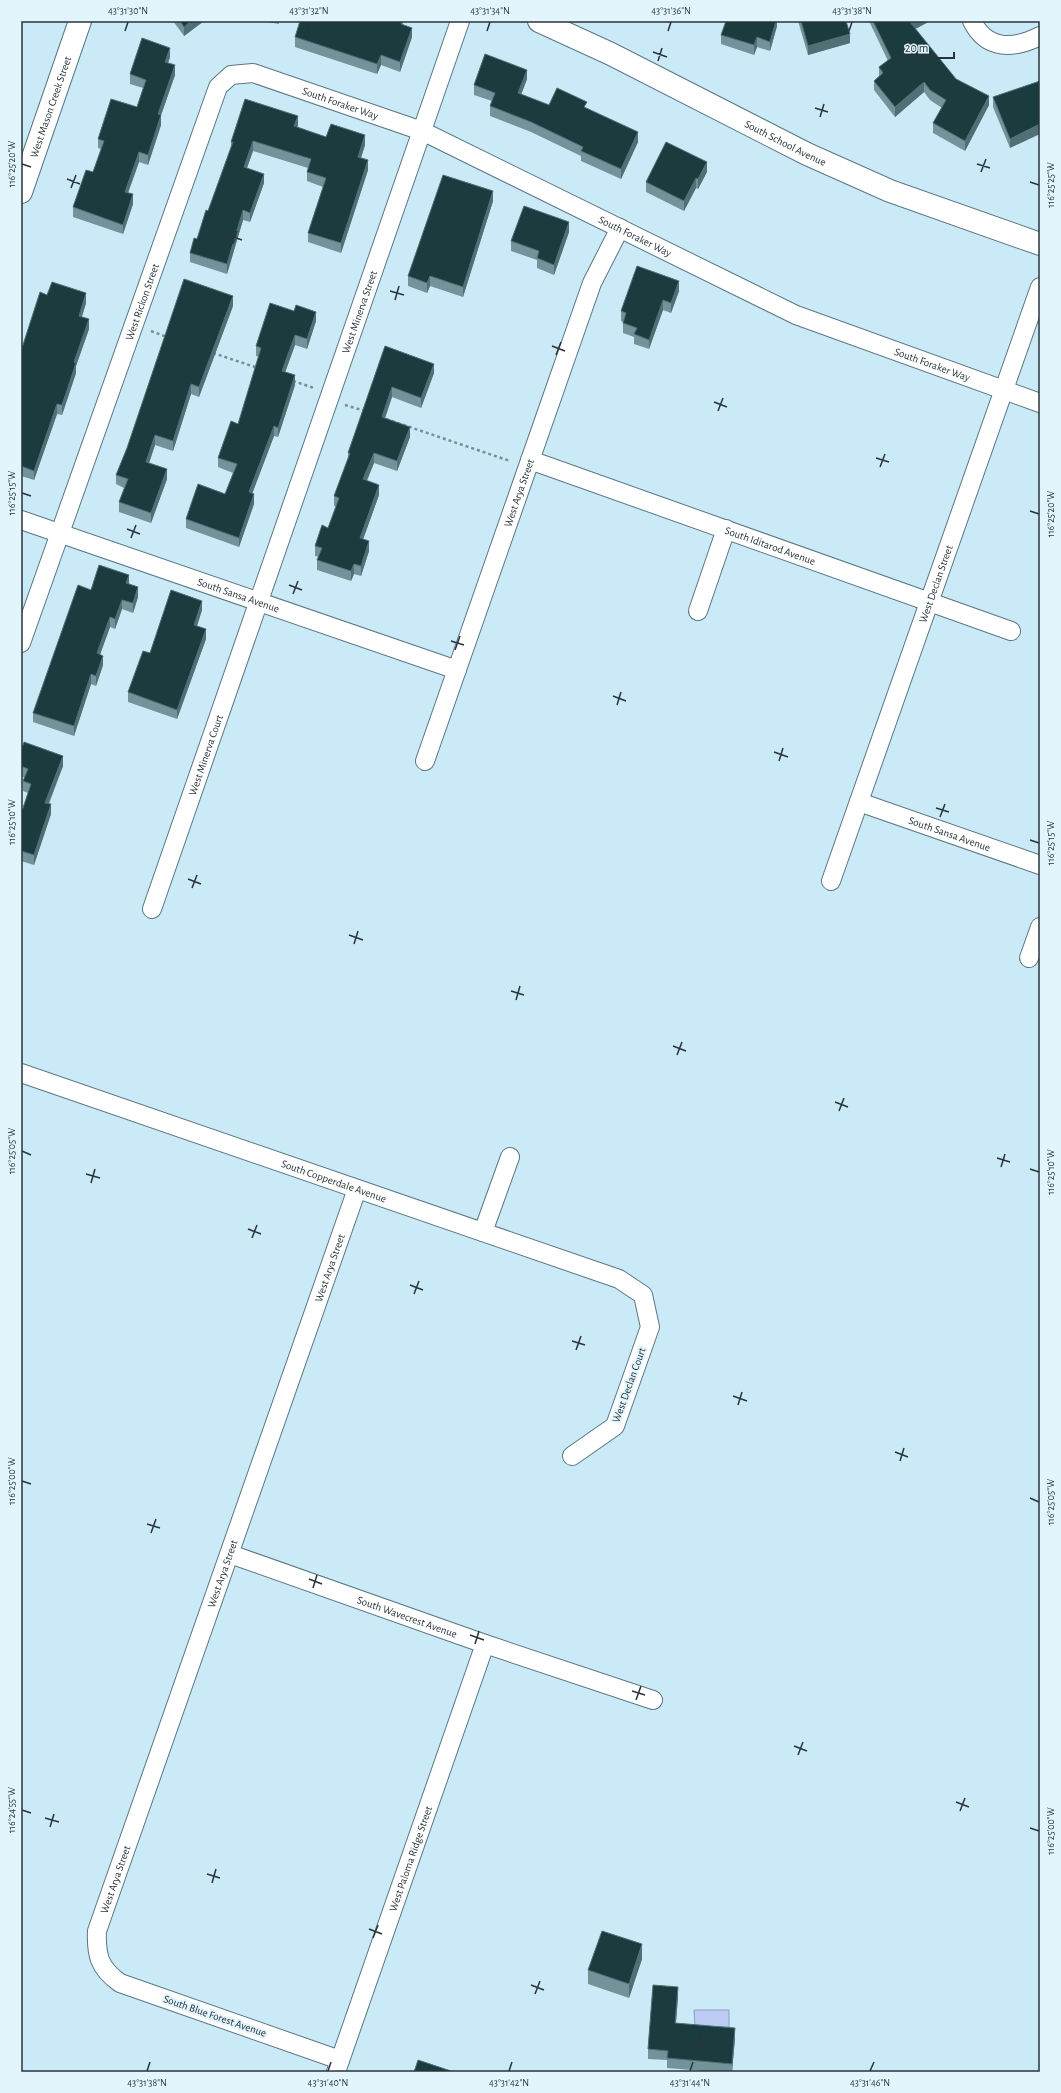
<svg xmlns="http://www.w3.org/2000/svg" width="1061" height="2093" font-family="'Alegreya Sans',sans-serif">
<rect width="100%" height="100%" fill="#cbeaf7"/>
<!-- water -->
<path fill="#bcccf4" stroke="#909ebc" d="M694,2010H729V2027H695Z"/>
<g fill="none" stroke-linecap="round" stroke-linejoin="round">
<defs>
<g id="street">
<path d="M972,21C987,51 1014,49 1040,36"/>
<path id="s1" d="M530,460L1011,631"/>
<path id="s2" d="M21,520L457,670"/>
<path d="M698,611L726,529"/>
<path id="s3" d="M21,643L218,87L231,75L253,73L422,131L796,315L1040,403"/>
<path id="s4" d="M425,761L592,283L620,228"/>
<path id="s5" d="M859,802L1040,865"/>
<path id="s6" d="M831,881L1040,287"/>
<path id="s7" d="M152,909L460,21"/>
<path d="M1029,958L1040,927"/>
<path id="s8" d="M21,1073L619,1279L643,1295L650,1327L615,1426L572,1456"/>
<path d="M483,1232L510,1157"/>
<path id="s9" d="M230,1554L485,1644L653,1700"/>
<path id="s10" d="M340,2060L120,1983C99,1968 96,1955 97,1931L357,1189"/>
<path id="s11" d="M336,2072L485,1644"/>
</g>
<g id="secondary">
<path id="s12" d="M539,21L611,54L807,154L890,191L1040,244"/>
<path id="s13" d="M21,192L80,21"/>
</g>
</defs>
<!-- street casing -->
<use href="#street" stroke="#5a7783" stroke-width="20"/>
<!-- secondary casing -->
<use href="#secondary" stroke="#5a7783" stroke-width="24"/>
<!-- path -->
<path stroke="#788d96" stroke-width="2.5" stroke-dasharray="3 3" stroke-linecap="butt" d="M151,331L167,337
M213,353L258,368
M293,381L314,388
M345,405L365,411
M386,419L510,461"/>
<!-- street -->
<use href="#street" stroke="#fff" stroke-width="18"/>
<!-- secondary -->
<use href="#secondary" stroke="#fff" stroke-width="22"/>
</g>
<!-- wall -->
<path fill="#73939b" d="M173,21H204L184,36Z
M262,21H279V24Z
M403,21V24L412,37L400,72L381,65L377,74L295,47V37Z
M777,21V26L770,51L757,47L754,55L721,44V35Z
M798,21H846L850,43L808,55Z
M869,21H930L915,29L956,79L989,105L965,151L933,133V123L942,108L930,100L924,92L895,117L874,90V81L879,76V67L888,61Z
M170,57L168,63L175,75L161,115V125L148,165L139,162L128,193L133,204L123,234L73,217V207L93,172L101,149L98,148V139L137,107L143,88L130,84V74Z
M527,79L521,94L549,105L587,108L638,142L621,179L581,161V156L531,132L490,116V106L492,101L474,95V85Z
M1040,81L1010,148L993,107V97Z
M298,126L297,127L326,137L365,145L361,158L368,170L341,253L308,242V233L323,187L307,181V172L308,168L253,151L247,168L264,183L250,222L243,220L227,274L190,262V253L197,239L208,211L231,146V142Z
M707,172L698,189L696,188L684,211L646,192V182Z
M493,201L463,297L430,286L427,293L408,286V276Z
M569,232L554,275L537,268V260L511,251V241Z
M679,291L671,313L663,310L649,349L634,344V337L623,333V322L621,321V311Z
M47,295L86,303L82,317L89,329L76,366V373L62,415L57,414L34,480L21,476V351Z
M233,306L199,397L191,394L173,451L155,445L149,463L167,479L151,523L119,512V502L124,488L116,484V475Z
M294,311L316,321L307,349L295,345L285,372L295,385L278,437L274,436L252,494L254,504L239,547L186,528V519L225,494L233,473L218,467V458L238,424L259,357L256,356V346Z
M385,346L434,373L421,408L392,397L385,418L410,437L397,471L374,463L367,481L379,495L363,539L369,551L361,576L354,574L351,581L317,570V560L319,557L315,556V546L328,528L336,506H334V496L348,459V453Z
M129,583L138,597L133,613L122,609L115,629L110,627L100,654L103,665L96,686L91,684L74,736L33,722V713L91,590Z
M202,610L197,626L206,639L177,719L128,702V692L150,653Z
M21,750L63,766L49,804L51,814L34,865L21,861V814L28,793L23,791V781L25,778L21,776Z
M642,1959L629,1998L588,1984V1970Z
M678,1997L676,2023L735,2038L732,2072H716L667,2068V2060L648,2059V2049Z"/>
<!-- shaded-wall -->
<path fill="#507076" d="M191,21H204L184,36V27Z
M776,21H777V26L770,51V42Z
M911,21H930L910,32V22Z
M412,28V37L400,72V62Z
M850,34V43L808,55V46Z
M757,37V47L754,55V45Z
M170,48V57L165,72V62Z
M381,55V65L377,74V64Z
M175,65V75L158,124V114Z
M527,70V79L518,103V93Z
M924,82V92L895,117V107Z
M989,96V105L965,151V141Z
M161,115V125L148,165V155Z
M298,116V126L294,136V126Z
M1040,124V134L1010,148V139Z
M638,132V142L621,179V169Z
M365,135V145L358,167V157Z
M253,141V151L244,176V167Z
M139,152V162L125,201V192Z
M368,160V170L341,253V243Z
M707,162V172L698,189V179Z
M264,174V183L250,222V213Z
M696,178V188L684,211V201Z
M493,191V201L463,297V287Z
M133,194V204L123,234V225Z
M243,210V220L227,274V264Z
M569,222V232L554,275V265Z
M430,276V286L427,293V283Z
M679,281V291L671,313V303Z
M86,293V303L79,325V316Z
M233,296V306L199,397V387Z
M663,300V310L649,349V340Z
M316,312V321L307,349V339Z
M89,319V329L76,366V373L62,415V405L74,362Z
M295,335V345L282,381V371Z
M434,364V373L421,408V398Z
M295,375V385L278,437V428Z
M191,384V394L173,451V441Z
M392,387V397L382,427V417Z
M57,404V414L34,480V471Z
M274,426V436L249,502V492Z
M410,427V437L397,471V461Z
M155,435V445L146,472V462Z
M374,453V463L363,489V479Z
M167,469V479L151,523V513Z
M379,485V495L360,548V538Z
M254,494V504L239,547V538Z
M369,541V551L361,576V566Z
M354,564V574L351,581V571Z
M129,575V585L126,583Z
M138,587V597L133,613V603Z
M122,600V609L115,629V619Z
M202,601V610L194,635V625Z
M110,617V627L97,663V653Z
M206,629V639L177,719V710Z
M103,656V665L96,686V676Z
M91,674V684L74,736V726Z
M63,756V766L45,812V803Z
M51,804V814L34,865V855Z
M21,917H22V927H21Z
M642,1944V1959L629,1998V1984Z
M678,1987V1997L675,2033V2023Z
M735,2028V2038L732,2072V2064Z"/>
<!-- building -->
<path fill="#1b3c3f" stroke="#507076" d="M180,21H191L184,27Z
M300,21H402L401,24L412,28L400,62L381,55L377,64L295,37Z
M726,21H776L770,42L757,37L754,45L721,35Z
M801,21H846L850,34L808,46Z
M873,21H911L910,22L956,79L989,96L965,141L933,123L946,100L930,90L924,82L895,107L874,81L883,73L879,67L891,58Z
M142,38L170,48L165,62L175,65L158,114L161,115L148,155L139,152L125,192L133,194L123,225L73,207L86,170L93,172L104,141L98,139L111,99L137,107L146,80L130,74Z
M485,54L527,70L518,93L549,105L557,88L587,102L584,107L638,132L621,169L581,151L583,147L531,122L490,106L495,93L474,85Z
M1040,81V124L1010,139L993,97Z
M245,99L298,116L294,126L326,137L331,124L365,135L358,157L368,160L341,243L308,233L326,178L307,172L311,159L253,141L244,167L264,174L250,213L243,210L227,264L190,253L194,238L197,239L206,210L208,211L233,142H231Z
M666,142L707,162L698,179L696,178L684,201L646,182Z
M443,175L493,191L463,287L430,276L427,283L408,276Z
M524,206L569,222L554,265L537,258L539,251L511,241Z
M637,266L679,281L671,303L663,300L649,340L634,334L637,328L623,323L626,313L621,311Z
M184,279L233,296L199,387L191,384L173,441L155,435L146,462L167,469L151,513L119,502L128,479L116,475L127,448Z
M52,282L86,293L79,316L89,319L74,362L76,363L62,405L57,404L34,471L21,466V351L40,292L47,295Z
M270,303L294,311L296,305L316,312L307,339L295,335L282,371L295,375L278,428L274,426L249,492L254,494L239,538L186,519L198,484L225,494L237,464L218,458L231,421L238,424L261,348L256,346Z
M385,346L434,364L421,398L392,387L382,417L410,427L397,461L374,453L363,479L379,485L360,538L369,541L361,566L354,564L351,571L317,560L322,548L315,546L322,525L328,528L339,498L334,496L350,453H348Z
M99,565L129,575L126,583L138,587L133,603L122,600L115,619L110,617L97,653L103,656L96,676L91,674L74,726L33,713L78,585L91,590Z
M171,590L202,601L194,625L206,629L177,710L128,692L143,651L150,653Z
M24,742L63,756L45,803L51,804L34,855L21,851V814L31,784L23,781L28,769L21,766V750Z
M602,1931L642,1944L629,1984L588,1970Z
M653,1985L678,1987L675,2023L735,2028L732,2064L667,2058L668,2051L648,2049Z
M418,2060L451,2071V2072H414Z"/>
<!-- ticks -->
<path fill="none" stroke="#283439" stroke-width="1.5" d="M125,31L128,22M306,31L309,22M487,31L490,22M668,31L671,22M849,31L852,22M653,52L667,57M658,61L662,48M815,108L828,112M820,117L824,104M22,164L31,167M977,164L990,168M981,172L986,159M67,179L80,184M1030,182L1039,185M71,188L76,175M228,235L242,240M233,244L237,231M390,291L404,295M395,300L399,286M552,346L565,351M556,355L561,342M714,402L727,407M718,411L723,398M876,458L889,462M880,467L885,454M22,493L31,496M1030,511L1039,514M127,529L140,534M131,538L136,525M289,585L302,590M293,594L298,581M451,641L464,645M455,650L460,636M613,696L626,701M617,705L621,692M774,752L788,757M779,761L783,748M936,808L949,812M940,817L945,804M22,822L31,826M1030,840L1039,843M188,879L201,884M192,888L197,875M349,935L363,940M354,944L358,931M511,991L524,995M516,1000L520,986M673,1046L686,1051M677,1055L682,1042M835,1102L848,1107M839,1111L844,1098M22,1151L31,1155M997,1158L1010,1162M1001,1167L1005,1154M1030,1169L1039,1172M86,1174L100,1178M91,1183L95,1169M248,1229L261,1234M252,1238L257,1225M410,1285L423,1290M414,1294L419,1281M572,1341L585,1345M576,1350L581,1336M733,1396L747,1401M738,1405L742,1392M895,1452L908,1457M900,1461L904,1448M22,1481L31,1484M1030,1498L1039,1502M147,1524L160,1528M151,1533L156,1519M309,1579L322,1584M313,1588L317,1575M470,1635L484,1640M475,1644L479,1631M632,1691L645,1695M636,1700L641,1686M794,1746L807,1751M798,1755L803,1742M956,1802L969,1807M22,1810L31,1813M960,1811L965,1798M45,1818L59,1822M50,1827L54,1814M1030,1828L1039,1831M207,1874L220,1878M212,1883L216,1869M369,1929L382,1934M373,1938L378,1925M531,1985L544,1990M535,1994L540,1981M693,2041L706,2045M697,2050L701,2036M147,2071L150,2062M328,2071L331,2062M509,2071L512,2062M690,2071L693,2062M870,2071L874,2062"/>
<g text-anchor="middle" dominant-baseline="central" stroke-width="4" stroke-linejoin="round" paint-order="stroke">
<!-- street labels -->
<g font-size="11" fill="#283439" stroke="#e2f5fd">
<text stroke="none"><textPath href="#s3" startOffset="722">South Foraker Way</textPath></text>
<text stroke="none"><textPath href="#s13" startOffset="90">West Mason Creek Street</textPath></text>
<text stroke="none"><textPath href="#s12" startOffset="275">South School Avenue</textPath></text>
<text stroke="none"><textPath href="#s3" startOffset="1046">South Foraker Way</textPath></text>
<text stroke="none"><textPath href="#s3" startOffset="362">West Rickon Street</textPath></text>
<text stroke="none"><textPath href="#s7" startOffset="632">West Minerva Street</textPath></text>
<text stroke="none"><textPath href="#s3" startOffset="1370">South Foraker Way</textPath></text>
<text stroke="none"><textPath href="#s4" startOffset="284">West Arya Street</textPath></text>
<text stroke="none"><textPath href="#s1" startOffset="255">South Iditarod Avenue</textPath></text>
<text stroke="none"><textPath href="#s6" startOffset="315">West Declan Street</textPath></text>
<text stroke="none"><textPath href="#s2" startOffset="230">South Sansa Avenue</textPath></text>
<text stroke="none"><textPath href="#s7" startOffset="163">West Minerva Court</textPath></text>
<text stroke="none"><textPath href="#s5" startOffset="96">South Sansa Avenue</textPath></text>
<text stroke="none"><textPath href="#s8" startOffset="331">South Copperdale Avenue</textPath></text>
<text stroke="none"><textPath href="#s10" startOffset="996">West Arya Street</textPath></text>
<text transform="translate(629 1385) rotate(-70)">West Declan Court</text>
<text stroke="none"><textPath href="#s10" startOffset="672">West Arya Street</textPath></text>
<text stroke="none"><textPath href="#s9" startOffset="188">South Wavecrest Avenue</textPath></text>
<text stroke="none"><textPath href="#s11" startOffset="226">West Paloma Ridge Street</textPath></text>
<text stroke="none"><textPath href="#s10" startOffset="348">West Arya Street</textPath></text>
<text transform="translate(215 2016) rotate(19)">South Blue Forest Avenue</text>
</g>
</g>
<!-- border -->
<rect width="1061" height="2093" fill="none" stroke="#e2f5fd" stroke-width="44"/>
<!-- scale -->
<path d="M899 52v6h55v-6" fill="none" stroke="#283439" stroke-width="2"/>
<text x="905" y="52" font-size="12" fill="#283439" stroke="#e2f5fd" stroke-width="3" paint-order="stroke">20 m</text>
<rect x="22" y="22" width="1017" height="2049" fill="none" stroke="#283439" stroke-width="1.5"/>
<g font-size="10" text-anchor="middle" fill="#283439">
<text x="128" y="14">43°31'30"N</text>
<text x="309" y="14">43°31'32"N</text>
<text x="490" y="14">43°31'34"N</text>
<text x="671" y="14">43°31'36"N</text>
<text x="852" y="14">43°31'38"N</text>
<text transform="translate(11 164) rotate(-90)" y="4">116°25'20"W</text>
<text transform="translate(1050 185) rotate(-90)" y="4">116°25'25"W</text>
<text transform="translate(11 493) rotate(-90)" y="4">116°25'15"W</text>
<text transform="translate(1050 514) rotate(-90)" y="4">116°25'20"W</text>
<text transform="translate(11 822) rotate(-90)" y="4">116°25'10"W</text>
<text transform="translate(1050 843) rotate(-90)" y="4">116°25'15"W</text>
<text transform="translate(11 1151) rotate(-90)" y="4">116°25'05"W</text>
<text transform="translate(1050 1172) rotate(-90)" y="4">116°25'10"W</text>
<text transform="translate(11 1481) rotate(-90)" y="4">116°25'00"W</text>
<text transform="translate(1050 1502) rotate(-90)" y="4">116°25'05"W</text>
<text transform="translate(11 1810) rotate(-90)" y="4">116°24'55"W</text>
<text transform="translate(1050 1831) rotate(-90)" y="4">116°25'00"W</text>
<text x="147" y="2086">43°31'38"N</text>
<text x="328" y="2086">43°31'40"N</text>
<text x="509" y="2086">43°31'42"N</text>
<text x="690" y="2086">43°31'44"N</text>
<text x="870" y="2086">43°31'46"N</text>
</g>
</svg>
